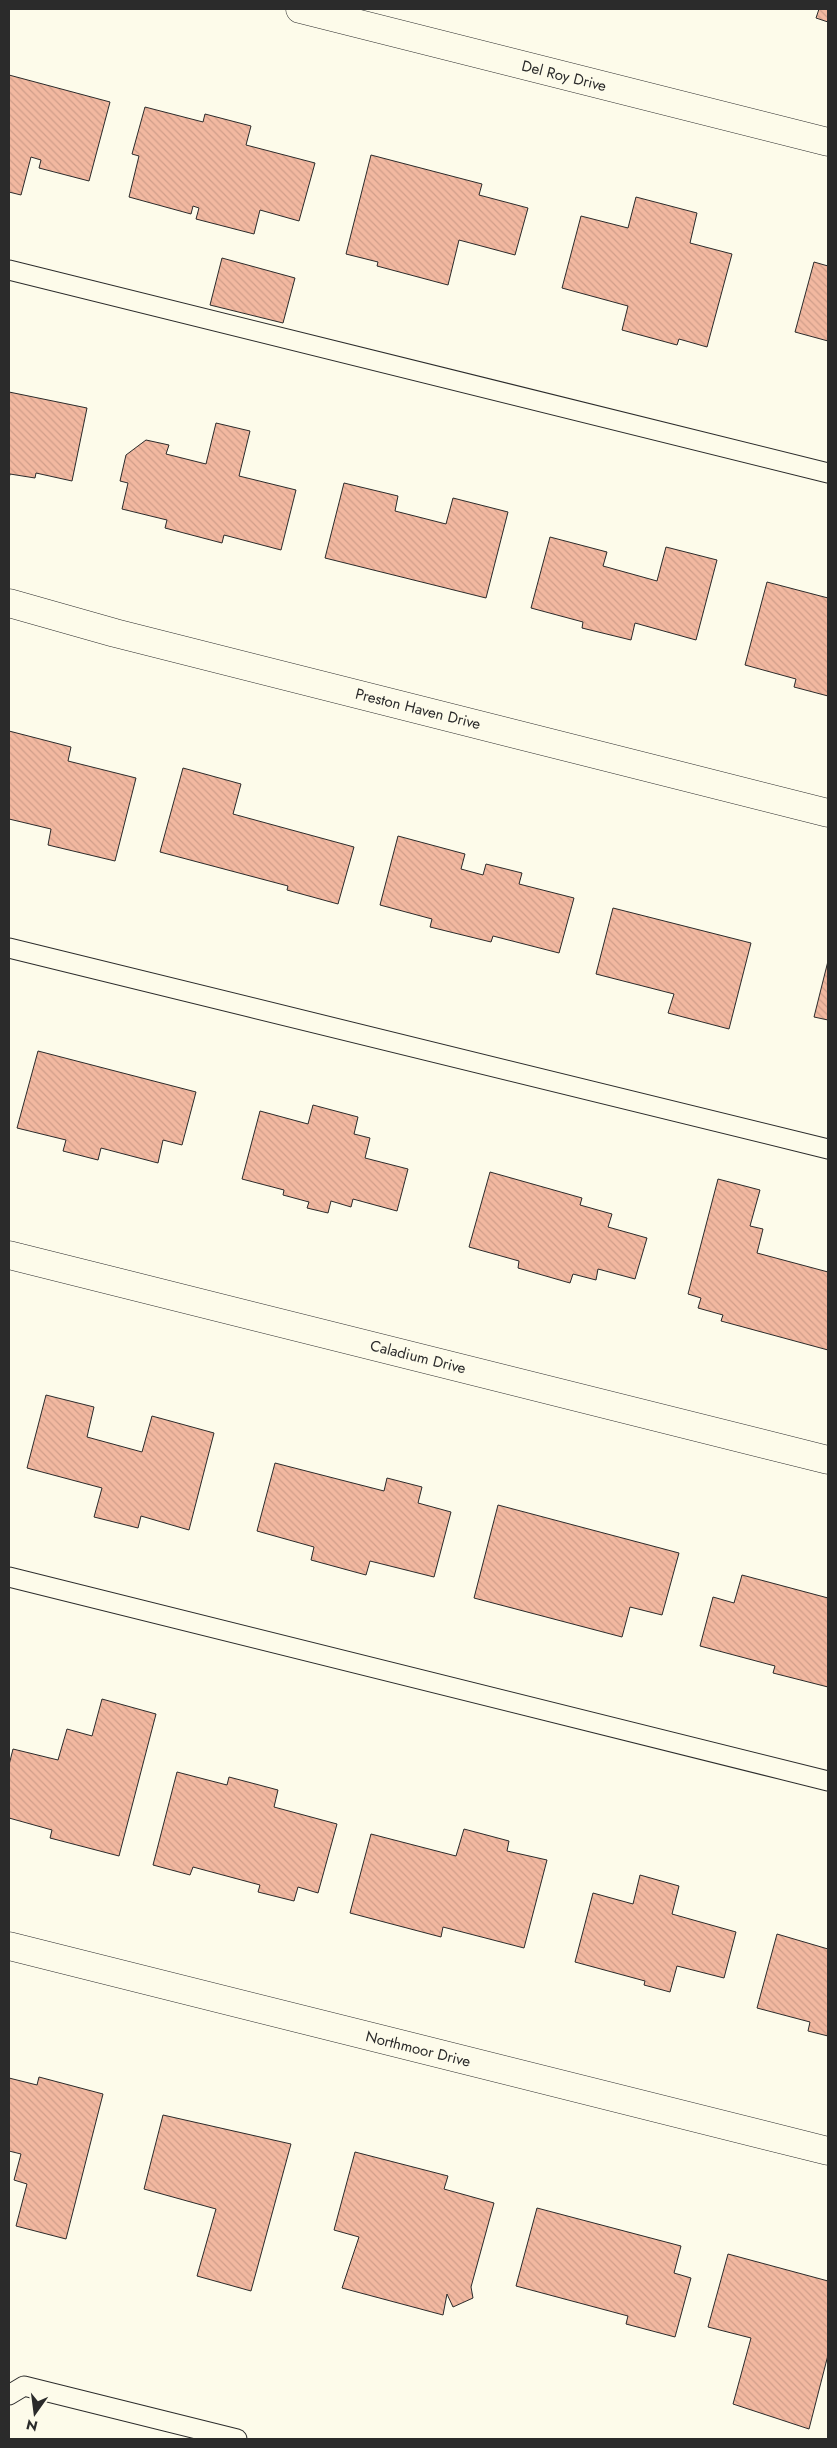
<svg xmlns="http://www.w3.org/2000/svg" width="837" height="2448" font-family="Jost,sans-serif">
<defs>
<pattern id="building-back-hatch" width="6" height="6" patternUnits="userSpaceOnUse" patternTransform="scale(1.25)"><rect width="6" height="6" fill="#f2b8a0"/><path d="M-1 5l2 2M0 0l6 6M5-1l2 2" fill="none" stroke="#d09e8a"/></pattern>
</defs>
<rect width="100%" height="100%" fill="#fdfbea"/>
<!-- building -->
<path fill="url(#building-back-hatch)" stroke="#2b2b2b" d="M819,9H828V22L816,18Z
M9,75L110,102L89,181L39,168L41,160L31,157L21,195L9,192Z
M145,107L203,122L205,114L251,126L246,145L315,163L299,221L260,210L254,234L196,219L199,208L193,206L191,214L129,197L139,156L132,154Z
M371,155L482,184L479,195L528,208L515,255L459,240L448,285L377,266L378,262L346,254Z
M636,197L697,213L690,243L732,254L707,347L679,339L677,345L622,330L628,306L562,288L581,216L628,228Z
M222,258L295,278L283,323L210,305Z
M814,262L828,266V341L795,332Z
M9,392L87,408L72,481L36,473L35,478L10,474L9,479Z
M216,423L250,431L239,476L296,490L281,550L224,535L222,543L165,528L167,520L122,509L128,483L120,481L126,455L146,440L169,445L166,454L206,464Z
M344,483L398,496L395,511L446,524L453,498L508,512L486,598L325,558Z
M550,537L607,552L603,566L657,581L666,547L717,560L696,640L635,623L631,640L582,628L583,622L531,608Z
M767,582L828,598V696L794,687L796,679L745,665Z
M9,731L71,747L68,761L136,778L115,861L48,845L51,829L9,819Z
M183,768L241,784L233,814L354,847L338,904L287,890L288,886L160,852Z
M398,836L465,854L461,869L483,875L486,864L522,873L519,884L574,898L559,953L493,936L491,942L430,927L432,919L380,905Z
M613,908L751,943L729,1029L668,1013L674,994L596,974Z
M828,961V1020L814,1017Z
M38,1051L196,1092L182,1145L163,1140L158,1163L101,1148L98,1160L63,1151L66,1140L17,1128Z
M313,1105L358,1117L354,1134L370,1138L365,1158L408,1169L397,1211L353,1199L351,1207L331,1201L328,1213L307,1208L309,1202L283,1195L284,1190L242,1179L260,1111L308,1124Z
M490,1172L582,1198L580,1205L612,1214L608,1227L647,1238L635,1279L598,1269L596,1280L573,1274L570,1283L518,1268L519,1261L469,1247Z
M718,1179L760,1190L750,1226L763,1229L757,1253L828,1272V1350L721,1321L723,1315L698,1308L701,1298L688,1294Z
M46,1395L94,1407L87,1437L142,1452L152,1416L214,1433L189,1530L141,1516L138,1528L94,1517L102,1488L27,1468Z
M275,1463L384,1491L387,1478L422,1487L418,1503L451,1512L434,1577L370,1561L366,1575L311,1560L314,1547L257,1531Z
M498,1505L679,1553L662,1615L630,1607L622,1637L474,1598Z
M742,1575L828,1598V1687L773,1673L775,1666L700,1646L713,1597L734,1603Z
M102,1699L156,1714L119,1856L50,1838L52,1830L9,1818V1765L13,1749L58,1760L67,1729L92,1736Z
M177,1772L227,1785L229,1777L278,1790L274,1807L337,1824L318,1893L298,1887L294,1901L258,1892L260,1885L193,1867L190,1875L153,1865Z
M464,1829L509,1841L507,1851L547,1860L524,1948L443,1927L441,1937L350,1913L371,1834L456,1856Z
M640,1875L679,1886L672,1914L736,1932L724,1978L677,1966L670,1992L644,1985L645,1981L575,1962L593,1893L633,1904Z
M777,1934L828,1949V2036L808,2031L810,2022L757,2008Z
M39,2077L103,2094L66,2239L16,2226L27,2184L14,2180L21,2154L9,2151V2078L37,2085Z
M163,2115L291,2144L251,2291L197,2276L216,2209L144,2189Z
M355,2152L448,2176L444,2189L494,2203L471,2287L473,2298L453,2307L447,2294L443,2315L342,2288L359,2237L334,2230Z
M537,2208L681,2246L674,2273L691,2278L675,2337L626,2324L628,2316L516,2286Z
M728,2254L828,2281V2355L809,2429L733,2404L751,2338L708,2327Z"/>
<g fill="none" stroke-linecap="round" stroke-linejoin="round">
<defs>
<path id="lane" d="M9,270L828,473
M9,948L828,1149
M9,1577L828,1781
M9,2395L24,2386L237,2439"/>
<path id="street" d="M300,9L828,142
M9,603L115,633L828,813
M9,1255L828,1460
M9,1946L828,2151"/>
</defs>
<!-- lane casing -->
<use href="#lane" stroke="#2b2b2b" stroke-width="21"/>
<!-- street casing -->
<use href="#street" stroke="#2b2b2b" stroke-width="29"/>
<!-- lane -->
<use href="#lane" stroke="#fdfbea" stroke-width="19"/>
<!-- street -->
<use href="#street" stroke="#fdfbea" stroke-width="28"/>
</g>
<g text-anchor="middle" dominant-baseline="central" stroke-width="4" stroke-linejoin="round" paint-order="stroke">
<!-- street labels -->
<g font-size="15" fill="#2b2b2b" stroke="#fdfbea">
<text transform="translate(564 76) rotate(14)">Del Roy Drive</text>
<text transform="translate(418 709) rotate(14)">Preston Haven Drive</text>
<text transform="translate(418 1357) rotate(14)">Caladium Drive</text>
<text transform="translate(418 2049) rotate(14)">Northmoor Drive</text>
</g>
</g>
<!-- border -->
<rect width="837" height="2448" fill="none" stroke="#2b2b2b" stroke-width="20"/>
<!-- north arrow -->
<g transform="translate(35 2413) rotate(194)" stroke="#fdfbea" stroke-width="4" paint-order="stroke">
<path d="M0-4L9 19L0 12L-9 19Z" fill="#2b2b2b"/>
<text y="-8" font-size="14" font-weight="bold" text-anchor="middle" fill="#2b2b2b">N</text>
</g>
</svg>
